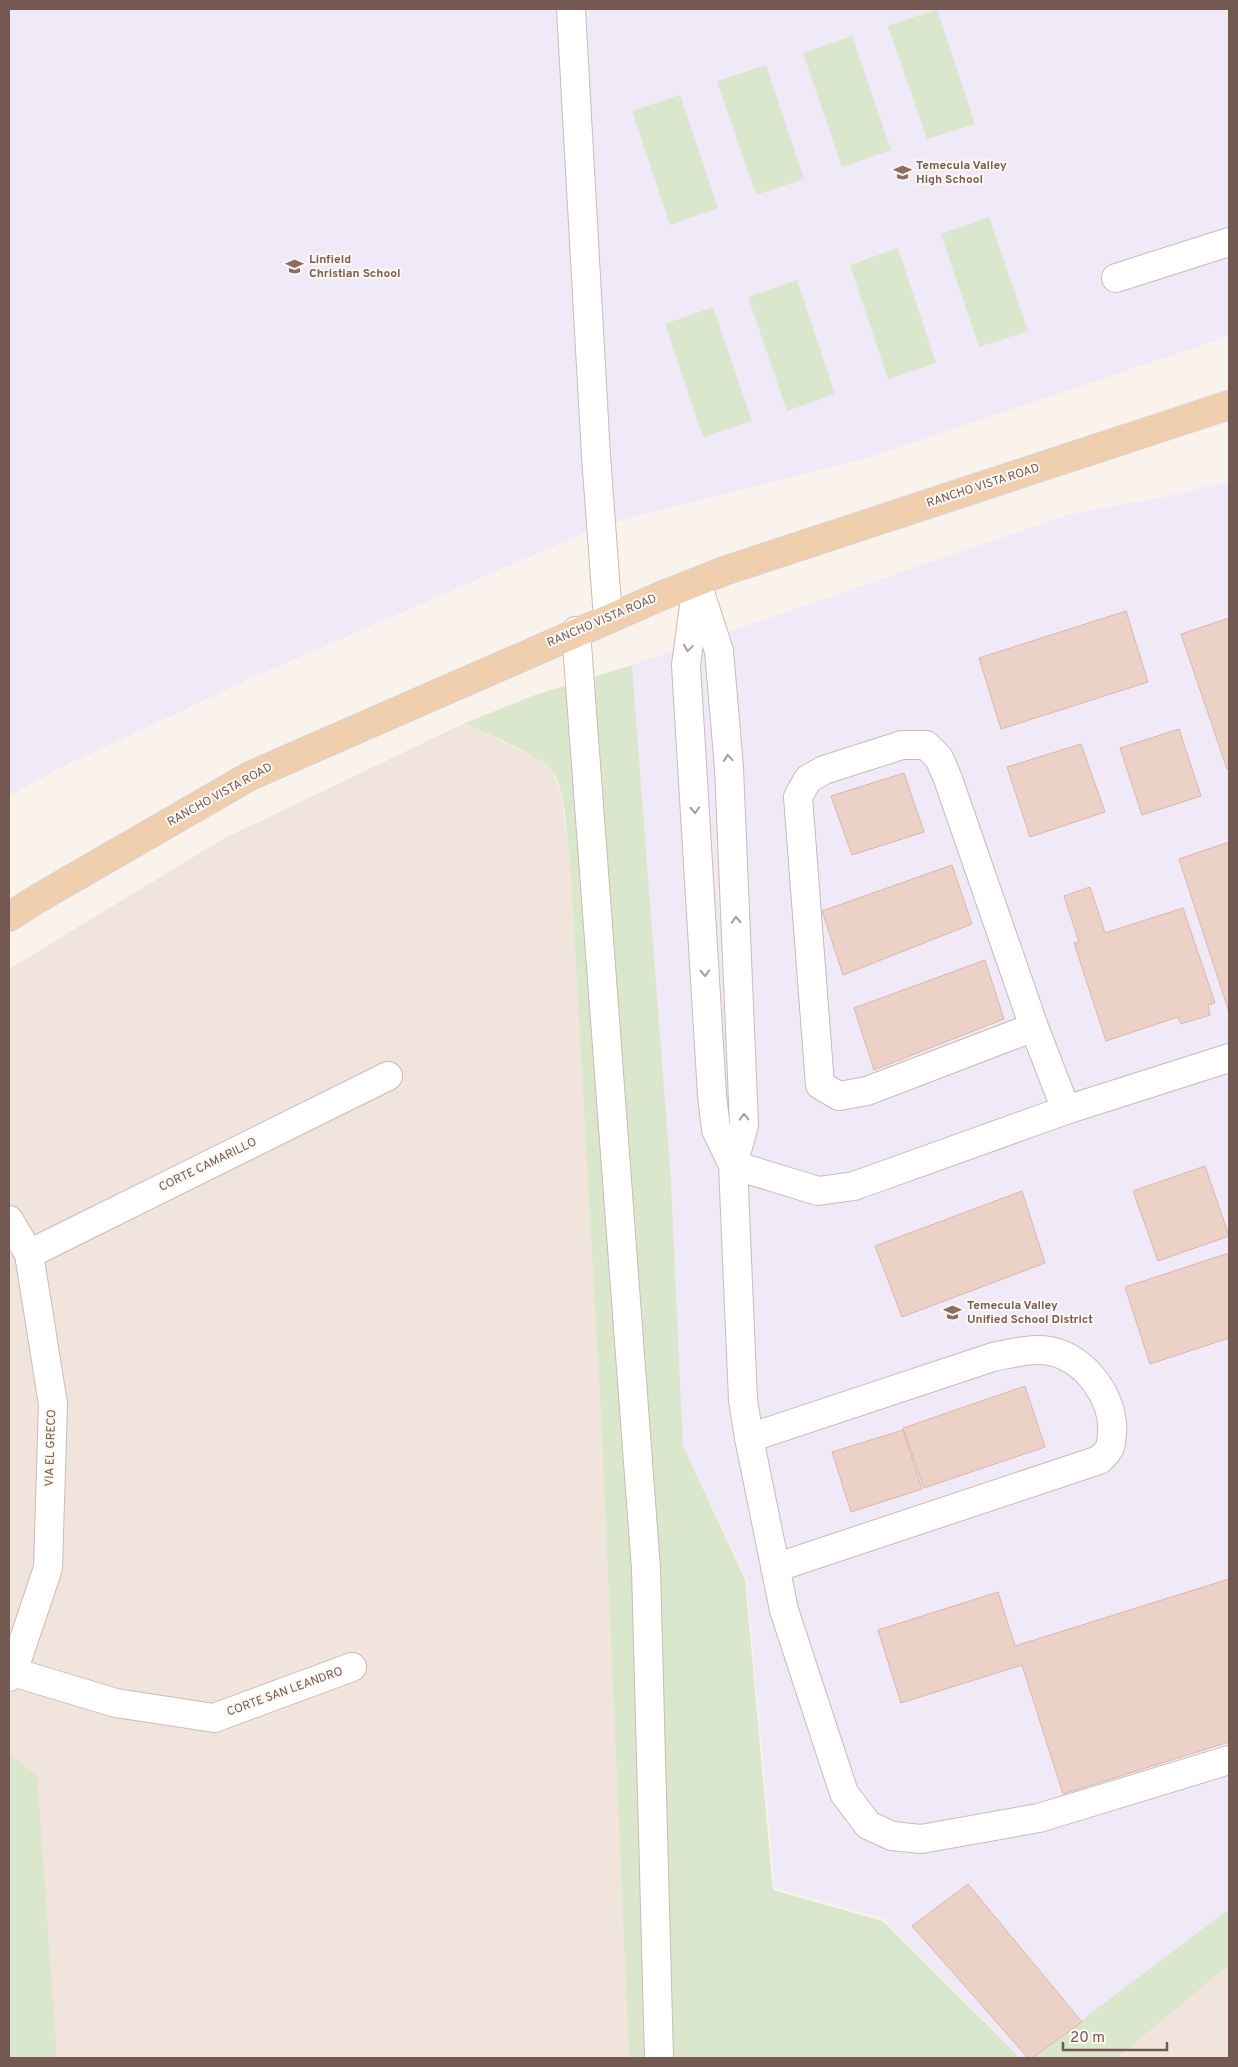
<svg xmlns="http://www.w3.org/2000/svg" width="1238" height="2067" font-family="Overpass,sans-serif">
<rect width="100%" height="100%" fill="#faf3ec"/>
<!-- residential -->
<path fill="#f1e4dc" d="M465,723L538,759L553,770L561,794L570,861L601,1420L629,2058H9V969L223,839Z
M1229,1965V2058H1117Z"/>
<!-- education -->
<path fill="#f0e9f7" d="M9,9H1229V336L867,458L600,526L254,677L60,768L9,796Z
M1229,481V1965L1117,2058H1020L884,1919L775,1888L746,1578L683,1446L671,1180L632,665L1070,514L1164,497Z"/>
<!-- green -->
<path fill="#dae7cc" d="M937,9L975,124L927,139L888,26Z
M852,36L891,150L842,167L803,53Z
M766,65L804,179L756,195L717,81Z
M680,95L718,208L670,225L632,111Z
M989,217L1028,331L979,347L941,234Z
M898,248L936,363L888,379L850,265Z
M797,280L835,394L787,411L748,297Z
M713,307L752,421L703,437L665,324Z
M632,665L671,1180L683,1446L745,1579L773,1890L883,1921L1020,2058H629L601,1420L570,861C567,839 565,788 553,771C544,757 482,732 465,723L535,695Z
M9,1754L37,1775L57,2058H9Z
M1229,1909V1965L1117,2058H1032Z"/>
<!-- building -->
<path fill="#ecd1c7" stroke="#ddb6aa" d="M1126,611L1148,682L1001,729L979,658Z
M1229,618V768L1227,769L1181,634Z
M1179,729L1201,796L1142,815L1120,748Z
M1081,744L1105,812L1030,837L1007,767Z
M904,773L924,832L852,855L831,796Z
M1229,842V1012L1179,859Z
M952,865L972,924L843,975L822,911Z
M1090,887L1105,933L1183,908L1215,1003L1208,1005L1210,1015L1181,1024L1178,1017L1106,1041L1074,943L1079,942L1064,896Z
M985,960L1004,1019L874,1070L854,1008Z
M1205,1166L1229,1236L1158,1261L1133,1191Z
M1022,1191L1045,1263L902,1317L875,1246Z
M1229,1253V1338L1150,1364L1125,1287Z
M1025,1386L1045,1447L924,1488L903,1428Z
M903,1430L922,1489L851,1512L832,1452Z
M1229,1579V1742L1063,1794L1022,1665L901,1703L878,1630L998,1592L1015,1646Z
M968,1884L1082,2022L1032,2058H1028L912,1926Z"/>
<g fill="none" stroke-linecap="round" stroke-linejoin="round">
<defs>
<path id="minor" d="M571,9L596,456L608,618
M1116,278L1229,242
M697,583L719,651L729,768L744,1125L733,1165L743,1400L749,1438L784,1610L844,1793L868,1825L892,1836L921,1839L1039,1818L1229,1760
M696,591L686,665L712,1095L716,1130L733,1165L818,1191L854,1186L1066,1110L1229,1058
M576,631L646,1569L659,2058
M1034,1027L867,1091L839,1096L820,1085L798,797L808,779L824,770L902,745H926L939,758L948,779L1034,1027L1066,1110
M9,1220L29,1254L53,1404L48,1568L13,1672L9,1677
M29,1254L388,1076
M749,1438L993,1357C1013,1353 1031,1348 1050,1351C1086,1358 1115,1399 1112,1434C1111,1438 1112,1445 1109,1449C1107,1453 1102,1457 1099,1460L775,1568
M13,1672L116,1703L214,1718L352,1667"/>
<path id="major" d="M9,917L37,899L250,776L661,596L727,570L1229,405"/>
</defs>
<!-- minor casing -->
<use href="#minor" stroke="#ccbbb3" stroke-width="30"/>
<!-- major casing -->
<use href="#major" stroke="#d8d1cf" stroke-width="30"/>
<!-- minor -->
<use href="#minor" stroke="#fff" stroke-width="28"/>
<!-- major -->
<use href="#major" stroke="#f0cfae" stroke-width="28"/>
</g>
<!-- one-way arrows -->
<defs><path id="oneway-chevron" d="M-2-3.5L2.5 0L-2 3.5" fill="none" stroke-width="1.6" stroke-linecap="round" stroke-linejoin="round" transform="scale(1.25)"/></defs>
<g stroke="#ab9b97">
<use href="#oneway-chevron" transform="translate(688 648) rotate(98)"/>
<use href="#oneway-chevron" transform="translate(728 758) rotate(-95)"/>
<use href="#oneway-chevron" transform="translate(695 810) rotate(87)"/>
<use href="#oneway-chevron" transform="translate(736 920) rotate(-93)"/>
<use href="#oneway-chevron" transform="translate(705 973) rotate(87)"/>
<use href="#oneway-chevron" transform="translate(744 1117) rotate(-91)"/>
</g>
<!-- icons -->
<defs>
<symbol id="school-bare" viewBox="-9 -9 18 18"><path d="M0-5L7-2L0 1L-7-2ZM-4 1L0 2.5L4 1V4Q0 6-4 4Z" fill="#8d6e63" stroke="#fdf8f3" stroke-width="2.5" paint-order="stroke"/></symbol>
</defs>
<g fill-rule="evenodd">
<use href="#school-bare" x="890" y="160" width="25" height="25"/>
<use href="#school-bare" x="282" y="254" width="25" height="25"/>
<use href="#school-bare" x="940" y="1300" width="25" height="25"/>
</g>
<g text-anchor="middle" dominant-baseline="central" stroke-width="4" stroke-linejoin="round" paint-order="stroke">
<!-- education labels -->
<g font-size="12" font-weight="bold" fill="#785e54" stroke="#fdf8f3" text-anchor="start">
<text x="916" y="166">Temecula Valley<tspan x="916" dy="14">High School</tspan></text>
<text x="309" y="260">Linfield<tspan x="309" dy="14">Christian School</tspan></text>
<text x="967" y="1306">Temecula Valley<tspan x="967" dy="14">Unified School District</tspan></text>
</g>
<!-- street labels -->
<g font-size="12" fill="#735952" stroke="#fdf8f3">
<text transform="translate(983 486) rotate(-18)">RANCHO VISTA ROAD</text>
<text transform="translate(602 621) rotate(-23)">RANCHO VISTA ROAD</text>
<text transform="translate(220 795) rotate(-29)">RANCHO VISTA ROAD</text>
<text transform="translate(208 1165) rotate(-26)">CORTE CAMARILLO</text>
<text transform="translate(51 1448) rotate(-88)">VIA EL GRECO</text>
<text transform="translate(285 1692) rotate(-20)">CORTE SAN LEANDRO</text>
</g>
</g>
<!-- border -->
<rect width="1238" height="2067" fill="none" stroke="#735952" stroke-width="20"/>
<!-- scale -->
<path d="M1063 2042v8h104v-8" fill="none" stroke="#735952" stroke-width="2.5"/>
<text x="1070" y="2042" font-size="15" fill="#735952" stroke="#fdf8f3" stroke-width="4" paint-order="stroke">20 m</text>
</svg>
